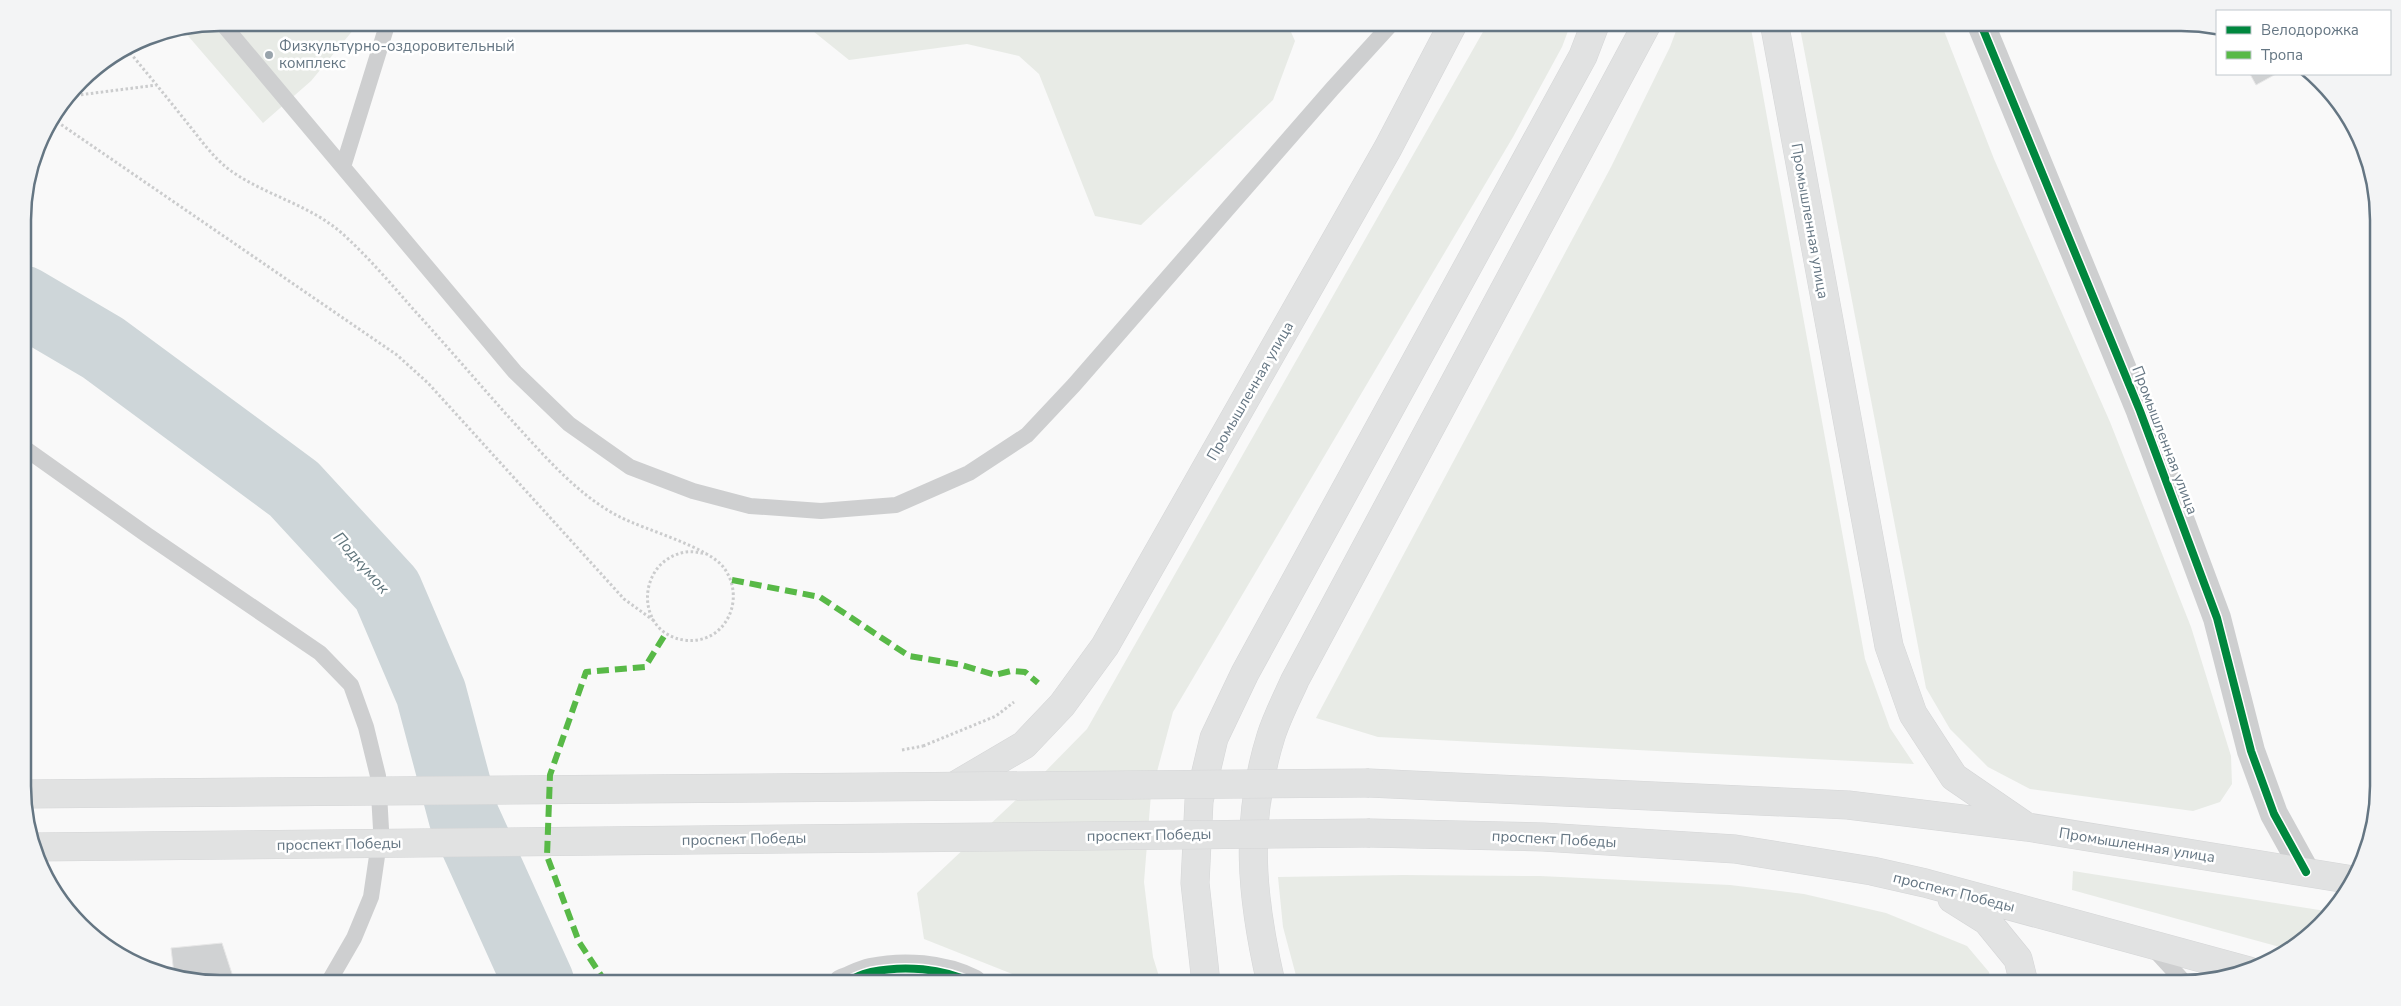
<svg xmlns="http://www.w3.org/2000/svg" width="2401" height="1006" font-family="'Nunito Sans',sans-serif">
<rect width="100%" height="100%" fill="#f9f9f9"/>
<!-- green -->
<path fill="#e8ebe6" d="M220,22L359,23L311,81L263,123L183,30Z
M1287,23L1295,41L1273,100L1141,225L1095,216L1039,74L1019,56L967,44L849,60L808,27L807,23Z
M1488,23H1571L1562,47L1513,137L1173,712L1151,794L1144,882L1153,957L1161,983H1035L924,939L917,893L1035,782L1087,729Z
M1679,23H1750L1865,659L1890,728L1914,764L1378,737L1316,718L1611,167L1670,47Z
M1799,23H1941L1994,159L2110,422L2191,627L2231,756L2232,784L2220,802L2193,811L2030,789L1988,767L1950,729L1926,688Z
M2073,871L2332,912L2291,950L2072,890Z
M1403,875L1540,876L1730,885L1804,894L1886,913L1967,946L1989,972L1991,983H1298L1283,927L1278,877Z"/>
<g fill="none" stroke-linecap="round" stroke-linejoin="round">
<!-- river -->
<path stroke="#ced6d9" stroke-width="71" d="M23,301L103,348L294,489L387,590L431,693L464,817L539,983"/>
</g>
<!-- building -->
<path fill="#d0d2d3" stroke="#e8e8e8" d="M2250,74H2276L2256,85Z
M222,943L235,983L220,984L174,974L171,948Z"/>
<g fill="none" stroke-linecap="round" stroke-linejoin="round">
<defs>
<path id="primary" d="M1774,22L1889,646L1913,714L1954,777L2024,825
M1369,783L1848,805L2027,827L2353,880
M956,785L1024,745L1062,705L1105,646L1388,148L1454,22
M1370,833L1543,837L1735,849L1872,871L1925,883L2249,971
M1952,899L1987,921L2018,959L2024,983
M1206,983L1195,883L1199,801L1214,738L1245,673L1583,56L1596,22
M1271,983C1251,896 1244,823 1271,736C1277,717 1287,698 1295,680L1648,22"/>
</defs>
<!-- primary casing -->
<use href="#primary" stroke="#d5d6d7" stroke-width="29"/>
<!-- path -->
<path stroke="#cbcccd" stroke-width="3" stroke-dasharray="2.5 2.5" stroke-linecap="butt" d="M127,49C146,72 165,95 184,119C199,137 214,160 234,173C270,197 313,206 345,236C370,259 392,285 414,310C445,344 475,379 506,414C530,440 553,467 580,490C592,500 606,510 620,517C645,530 709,547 724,568C747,599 725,646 684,640C634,633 636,560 686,552C693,551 700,553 707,554
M71,96L157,85
M53,119L397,355L428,383L624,599L653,620
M54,119L60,111
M923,746L996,716L1014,702"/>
<!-- lane -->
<path stroke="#cecfd0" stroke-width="16" d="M221,22L515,372L569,424L630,467L693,491L750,506L821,511L896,505L969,473L1027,435L1074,385L1332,89L1393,22
M343,167L388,22
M23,447L147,535L320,653L351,685L366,727L378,776L381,829L371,897L354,938L328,983
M2152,947L2185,983"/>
<!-- street -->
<path stroke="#cecfd0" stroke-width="28" d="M1980,22L2140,411L2217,618L2251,751L2274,814L2306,872
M842,983C851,980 861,974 871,972C904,965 942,968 973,983"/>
<!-- primary -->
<use href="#primary" stroke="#e1e2e2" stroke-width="28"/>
<defs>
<path id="primary-bridge" d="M24,794C473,792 921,785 1369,783
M34,847L1370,833"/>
</defs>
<!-- primary-bridge casing -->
<use href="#primary-bridge" stroke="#d5d6d7" stroke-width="29" stroke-linecap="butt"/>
<!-- path-bridge -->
<path stroke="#cbcccd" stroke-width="3" stroke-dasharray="2.5 2.5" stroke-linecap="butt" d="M902,750L923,746"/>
<!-- primary-bridge -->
<use href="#primary-bridge" stroke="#e1e2e2" stroke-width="28"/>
<!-- quiet -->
<path stroke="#58b947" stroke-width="6" stroke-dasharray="12 6" stroke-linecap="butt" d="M732,580L820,597L909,656L962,665L995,675L1011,671L1025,672L1038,683
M606,983L579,942L547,856L550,775L586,672L645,667L666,633"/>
<defs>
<path id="cycleway" d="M1980,22L2140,411L2217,618L2251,751L2274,814L2306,872
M842,983C851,980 861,974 871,972C904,965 942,968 973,983"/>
</defs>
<!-- cycleway casing -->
<use href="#cycleway" stroke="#fff" stroke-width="11"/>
<!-- cycleway -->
<use href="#cycleway" stroke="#00873e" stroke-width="8"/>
</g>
<!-- markers -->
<circle fill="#99a4ac" stroke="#fff" stroke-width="2" cx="269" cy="55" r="5"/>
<g text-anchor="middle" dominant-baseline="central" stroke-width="5" stroke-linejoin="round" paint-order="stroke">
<!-- poi labels -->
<g font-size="15" fill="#657683" stroke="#fff" text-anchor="start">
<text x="279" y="46">Физкультурно-оздоровительный<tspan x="279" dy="17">комплекс</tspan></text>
</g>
<!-- street labels -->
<g font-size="15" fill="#657683" stroke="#fff">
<text transform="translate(1810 221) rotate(80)">Промышленная улица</text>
<text transform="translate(1250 391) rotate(-60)">Промышленная улица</text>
<text transform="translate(2165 440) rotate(69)">Промышленная улица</text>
<text transform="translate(1149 835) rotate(-1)">проспект Победы</text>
<text transform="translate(744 839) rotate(-1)">проспект Победы</text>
<text transform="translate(1554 839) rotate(3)">проспект Победы</text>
<text transform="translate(339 844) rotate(-1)">проспект Победы</text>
<text transform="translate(2137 845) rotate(9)">Промышленная улица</text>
<text transform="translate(1954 892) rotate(14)">проспект Победы</text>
</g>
<!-- water labels -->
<g font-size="16" font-style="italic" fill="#60757c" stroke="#fff">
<text transform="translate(361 563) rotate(49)">Подкумок</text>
</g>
</g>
<!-- crop -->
<path d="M0 0H2401V1006H0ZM220 31H2181A189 189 0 0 1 2370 220V786A189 189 0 0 1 2181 975H220A189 189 0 0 1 31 786V220A189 189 0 0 1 220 31Z" fill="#f3f4f5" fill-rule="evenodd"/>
<path fill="none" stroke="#657683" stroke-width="2.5" d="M220 31H2181A189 189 0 0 1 2370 220V786A189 189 0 0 1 2181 975H220A189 189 0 0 1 31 786V220A189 189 0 0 1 220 31Z"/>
<!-- legend -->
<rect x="2216" y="10" width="175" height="65" fill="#ffffff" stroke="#c1c8cd"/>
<rect x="2226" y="26" width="25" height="8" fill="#00873e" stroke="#c1c8cd"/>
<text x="2261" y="35" font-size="15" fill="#657683">Велодорожка</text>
<rect x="2226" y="51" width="25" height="8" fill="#58b947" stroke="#c1c8cd"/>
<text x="2261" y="60" font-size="15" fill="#657683">Тропа</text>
</svg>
